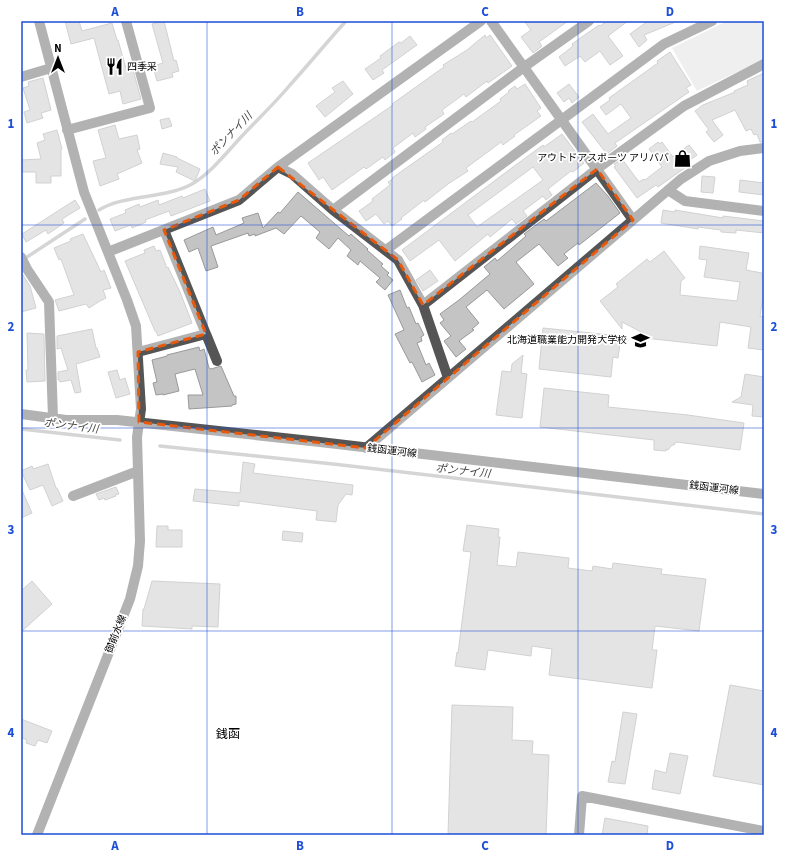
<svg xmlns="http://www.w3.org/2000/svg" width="785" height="856" font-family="'Source Sans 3','Noto Sans JP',sans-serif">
<rect width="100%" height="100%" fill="#fff"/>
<!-- green -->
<path fill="#dcdcdc" d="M727,21H761L764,28V59L697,91L672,48Z"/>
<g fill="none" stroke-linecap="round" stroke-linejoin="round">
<!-- stream -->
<path stroke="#a3a3a3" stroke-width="3.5" d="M99,210C125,194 165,199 192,184C212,172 226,153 242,136C258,119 275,103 290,85C309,64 327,42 346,21
M24,259L85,219
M21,429L120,440
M160,446L333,464L764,514"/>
</g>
<!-- building -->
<path fill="#c4c4c4" stroke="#999" fill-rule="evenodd" d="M65,21H79L82,31L112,23L117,40H118L127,72L133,70L141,99L123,104L120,91L109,94L94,38L71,44Z
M164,21L174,61L176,60L179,71L172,73L173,77L157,81L153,66L163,63L152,24Z
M524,21H568L539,42L542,46L533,53L521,37L531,30Z
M607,21H628L608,36L623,56L610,65L600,51L585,62L580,56L565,66L559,57L573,46L572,44L599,25L600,26Z
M648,21H678L644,35L647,40L639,47L630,34Z
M485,35L486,38L490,35L512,66L488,83L487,81L466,97L464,94L442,110L444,114L425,127L426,129L415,137L413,133L393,148L395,152L385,160L383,157L366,169L364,167L332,190L323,177L319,180L308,163L393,105L392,104L444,67L443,65L467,50Z
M410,36L417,45L382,70L384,73L373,80L365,69L381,58L380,56L399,42L401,43Z
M670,52L691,85L686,88L689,92L615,143L617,146L607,154L582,122L593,114L608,134L631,118L621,104L606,115L600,107L610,100L609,98L658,63L657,61Z
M764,73V142H760L757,134L754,135L751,129L746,131L735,110L712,120L723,135L714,142L706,132L709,130L695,111L703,105L735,92L734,91L748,85L747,81Z
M43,78L51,110L41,113L43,118L27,123L24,112L30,110L23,88L29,86L28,82Z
M343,81L353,94L325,117L316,106L335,92L332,88Z
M525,84L541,108L537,111L541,116L514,135L515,136L503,145L501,142L485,154L466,168L468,171L448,184L425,202L424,200L401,218L402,219L392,226L388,221L384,224L376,214L366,221L359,211L373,201L372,199L390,185L388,182L393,179L392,178L443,142L442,140L451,133L452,134L471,121L472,122L501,101L500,99L509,92L508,91L515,86L517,89Z
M569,84L579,97L572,103L569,98L564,102L557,93Z
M169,118L172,126L162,129L160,120Z
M115,125L119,139L137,135L140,149L137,150L142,163L117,174L119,179L100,186L93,161L106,158L98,130Z
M57,130L62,149L61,150V176H51V183H36V172H21V160L41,159L37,143L45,140L43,134Z
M562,134L584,163L573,172L571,171L548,189L552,195L546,200L543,196L523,211L527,216L516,224L512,219L490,237L488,234L455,261L439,240L410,261L402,250L509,170L543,145L544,147ZM533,167L543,180L477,227L468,215Z
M658,142L659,144L662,142L673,157L689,145L697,155L686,163L688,166L679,172L658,187L656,185L637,198L614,167L616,166L614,164L622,159L639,182L644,179L645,180L662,167L649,149Z
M163,153L177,157V158L200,169L195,181L176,172L178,167L160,164Z
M702,176L715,177L713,193L701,192Z
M740,180L764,183V195L739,192Z
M596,183L608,196L620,213L579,245L578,243L564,254L568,258L558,266L539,244L516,262L534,284L504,309L487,290L466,307L479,323L472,329L474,330L459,341L466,349L456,357L444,341L451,336L440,323L444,320L440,314L459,300L490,274L484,267L495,258L497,261L526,236L524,234L544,219L546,221Z
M205,189L210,201L171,216L169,211L145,220L146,222L132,228L131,225L115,231L110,219L126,213L125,210L139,204L140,207L158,200L159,205L182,196L183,198Z
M298,192L349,236L351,234L368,249L367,250L383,264L381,266L389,273L387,275L393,280L385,290L376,282L380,278L360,261L358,265L347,256L351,250L338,238L329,249L316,238L320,232L301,216L284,234L276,228L255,236V234L249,236L248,233L211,246L218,267L206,271L198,248L189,252L184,240L213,227L216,235L244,223L242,218L258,213L263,228L278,212L280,213Z
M75,200L80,208L62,219L64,223L61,225L48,234L46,230L26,242L22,234Z
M663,210L675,212V210L723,218V216L764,221V233L736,230V233L721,232V230L698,227V229L661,223Z
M83,234L101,272L104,270L111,288L103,290L106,298L100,301L89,308L86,304L59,311L55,300L74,295L61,259L59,260L54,248L71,241L70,239Z
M154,246L156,251L160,250L167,268L168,267L180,292L192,323L158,336L156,331H155L125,261L145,253L144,250Z
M700,246L749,253L746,270L762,273V277H764V292L760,316L764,317V350L748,348L751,327L720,322L717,346L645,338V334L622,322V329L600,301L618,287L616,284L647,259L650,262L664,251L685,278L681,281L680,295L737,301L740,282L704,277L707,260L699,259Z
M430,270L438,281L423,291L416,280Z
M21,272L30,286L36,308L21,312Z
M400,290L407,308L409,307L416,324L418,323L424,335L421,337L422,341L417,343L426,365L429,363L435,375L422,382L412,362L410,363L395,334L404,330L388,295Z
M543,328L621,336L618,358L613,357L611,377L539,369Z
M92,329L96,348H97L100,357L76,364L81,392L75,393L71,380L60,382V380H58V372L68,370L61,348L57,349V336Z
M27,333L44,334L45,381L27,382L26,370H28Z
M199,347L200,351L204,349L209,368L211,369L221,366L234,396H236V404L232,405V406L189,409L188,395H203L195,369L175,374L179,391L163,395V394L156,395L153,383L157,382L152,360L167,356V355Z
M523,355L521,373L527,374L522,418L496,415L502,371L511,372L512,364Z
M117,370L120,380L125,378L130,394L116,398L108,372Z
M745,374L764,377V417L752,416L753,405L732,402L741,397Z
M544,388L609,395L608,407L688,415L744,423L740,450L676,442L674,445H672L668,450L666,449V451L654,450V440L540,427Z
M243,462L255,464L253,473L353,485L352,495L346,494L338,505L336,522L316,520L317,511L239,501V506L193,501L195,489L240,493Z
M48,464L56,488H57L63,501L52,506L43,485L30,490L21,471L32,466L33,469Z
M116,487L119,494L115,495L116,496L105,500L104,498L99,500L96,494Z
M21,488L32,513L21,518Z
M467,525L499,529L498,537H500L497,565L516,567L518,552L569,558L568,568L592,571L593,566L612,569L613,563L662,569L661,574L706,579L699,631L655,626L652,650H657L652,688L549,675L552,649L532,646L531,656L488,650L485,670L455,666L457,652L458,653L471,552L463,551Z
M157,526H168V530H182V547H156Z
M283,531L303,533L302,542L282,540Z
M32,581L52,604L21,632V591Z
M152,581L220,584L218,627L192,626V629L142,626L143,609H144Z
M730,685L764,691V785L713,776Z
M452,705L513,707L512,740L533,741L532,754L549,755L546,835H448Z
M623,712L637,714L625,784L608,782L612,761L615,762Z
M21,719L52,731L47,743L38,740L35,746L26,743L27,740L21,737Z
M670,753L688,756L680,794L652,789L655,770L666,773Z
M605,818L648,826L647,835H602Z"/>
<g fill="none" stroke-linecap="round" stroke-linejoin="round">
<!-- minor -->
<path stroke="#555" stroke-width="10" d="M491,21L633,220
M21,77L51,68
M67,130L150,108L126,21
M278,167L292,174L333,210L398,260L423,305L448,378
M668,190L685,201L764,211
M333,210L524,67L589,21
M386,250L664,44L712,21
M108,252L239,200L278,167L481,21
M21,257L27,269L49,302L53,418
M423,305L597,169L684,106L764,64
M206,334L217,361
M138,352L206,334L164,230
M21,414L66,420H117L320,442L764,494
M366,448L681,179L709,161L740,151L764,148
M73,496L138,471
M37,835L130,599L138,566L140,541L137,437L141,409L136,326L127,300L84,192L39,21
M579,835L582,796L764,831"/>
</g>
<!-- marked area -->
<path d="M0 0H785V856H0ZM278,167L398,260L423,305L597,169L633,220L366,448L139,422L138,352L206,334L164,230L239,200Z" fill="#fff" fill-opacity=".55" fill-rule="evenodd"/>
<path fill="none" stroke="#e8590c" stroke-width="3" stroke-dasharray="8 5" stroke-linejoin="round" d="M278,167L398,260L423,305L597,169L633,220L366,448L139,422L138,352L206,334L164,230L239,200Z"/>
<!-- grid -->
<path fill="none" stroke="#1d4ed8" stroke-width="1" stroke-opacity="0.55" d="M207,21V835M392,21V835M578,21V835M21,225H764M21,428H764M21,631H764"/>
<!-- icons -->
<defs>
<symbol id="restaurant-bare" viewBox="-9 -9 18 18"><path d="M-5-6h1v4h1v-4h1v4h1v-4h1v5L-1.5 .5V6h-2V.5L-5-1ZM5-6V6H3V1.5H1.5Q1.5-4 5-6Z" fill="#000" stroke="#fff" stroke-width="2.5" paint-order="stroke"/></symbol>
<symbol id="shop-bare" viewBox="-9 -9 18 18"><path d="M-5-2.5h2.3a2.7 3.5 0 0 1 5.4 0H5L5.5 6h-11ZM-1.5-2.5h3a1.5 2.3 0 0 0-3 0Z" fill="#000" stroke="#fff" stroke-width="2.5" paint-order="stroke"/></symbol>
<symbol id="university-bare" viewBox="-9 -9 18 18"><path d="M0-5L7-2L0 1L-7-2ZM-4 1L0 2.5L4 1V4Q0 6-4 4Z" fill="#000" stroke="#fff" stroke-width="2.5" paint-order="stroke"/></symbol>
</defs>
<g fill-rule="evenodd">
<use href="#restaurant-bare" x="102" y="54" width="25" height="25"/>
<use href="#shop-bare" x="670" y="146" width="25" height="25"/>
<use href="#university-bare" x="628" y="328" width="25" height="25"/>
</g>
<g text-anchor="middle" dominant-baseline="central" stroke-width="3.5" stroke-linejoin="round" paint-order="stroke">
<!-- poi labels -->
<g font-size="10" fill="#000" stroke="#fff" text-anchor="end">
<text x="127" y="67" text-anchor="start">四季采</text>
<text x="669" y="158">アウトドアスポーツ アリババ</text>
<text x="627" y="340">北海道職業能力開発大学校</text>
</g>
<!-- street labels -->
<g font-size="10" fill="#000" stroke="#fff">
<text transform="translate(392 451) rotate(7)">銭函運河線</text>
<text transform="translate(714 488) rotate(7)">銭函運河線</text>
<text transform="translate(116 634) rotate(-68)">御前水線</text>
</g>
<!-- water labels -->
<g font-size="11" font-style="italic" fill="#444" stroke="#fff">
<text transform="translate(231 134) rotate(-46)">ポンナイ川</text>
<text transform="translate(71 426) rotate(7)">ポンナイ川</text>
<text transform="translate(463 471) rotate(6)">ポンナイ川</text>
</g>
<!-- quarter labels -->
<g font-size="12" fill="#000" stroke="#fff">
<text x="228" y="734">銭函</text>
</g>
</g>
<!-- border -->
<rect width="785" height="856" fill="none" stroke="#ffffff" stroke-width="44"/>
<!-- north arrow -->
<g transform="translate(58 58)" stroke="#ffffff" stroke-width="3" paint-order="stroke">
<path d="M0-3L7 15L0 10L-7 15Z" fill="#000000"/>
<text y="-6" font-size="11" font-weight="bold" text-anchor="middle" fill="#000000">N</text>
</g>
<rect x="22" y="22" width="741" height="812" fill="none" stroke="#1d4ed8" stroke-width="1.5"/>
<g font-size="13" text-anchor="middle" font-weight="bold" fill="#1d4ed8">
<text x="115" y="16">A</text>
<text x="300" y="16">B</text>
<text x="485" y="16">C</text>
<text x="670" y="16">D</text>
<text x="11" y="128">1</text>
<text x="774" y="128">1</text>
<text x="11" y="331">2</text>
<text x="774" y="331">2</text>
<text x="11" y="534">3</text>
<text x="774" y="534">3</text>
<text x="11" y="737">4</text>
<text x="774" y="737">4</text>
<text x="115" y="850">A</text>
<text x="300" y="850">B</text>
<text x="485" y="850">C</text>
<text x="670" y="850">D</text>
</g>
</svg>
